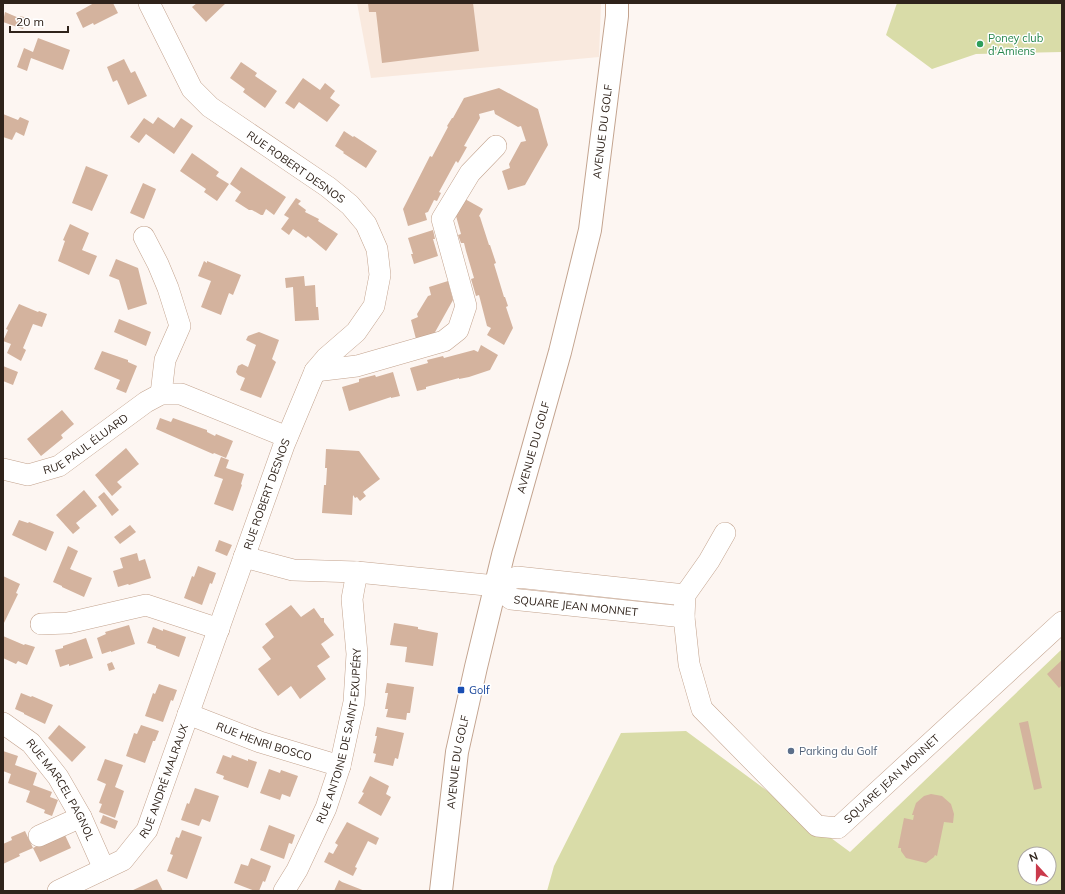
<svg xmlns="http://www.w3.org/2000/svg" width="1065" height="894" font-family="Mulish,sans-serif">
<rect width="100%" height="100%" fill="#fdf6f2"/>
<!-- built -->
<path fill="#f9e9de" d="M357,3H601L599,57L371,78Z"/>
<!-- green -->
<path fill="#d9dca8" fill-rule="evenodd" d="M897,3H1062V52L976,54L932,69L886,35Z
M1062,649V891H547L554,866L621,733L686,731L850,852ZM1025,854H1049V878H1025Z"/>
<!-- building -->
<path fill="#d4b39e" d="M94,3H113L118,13L94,25L93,23L83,28L76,13Z
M197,3H226L206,22L192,7Z
M368,3H473L479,51L382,63L376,12H369Z
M5,12L19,18L20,16L28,18L23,29L3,22Z
M38,38L70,50L63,70L31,58L27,71L17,67L24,48L33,52Z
M124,59L131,73L135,71L147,96L128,105L117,80L113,82L107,67Z
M241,62L257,73L255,76L277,91L265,108L243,92L245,89L230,78Z
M303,78L320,90L325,83L335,91L330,98L340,105L327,122L299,102L294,109L285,103Z
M499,88L538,109L548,145L525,185L508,190L502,171L510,168L509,164L521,142L526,141L521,126L518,127L495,114L494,110L479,114L480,118L464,146L467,147L458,163L456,161L439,192L441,193L437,201L434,200L428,212L425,213L427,220L408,226L403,209L430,156L432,157L448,127L447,126L452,118H453L464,98Z
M3,114L18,120L20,117L29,121L24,136L16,132L12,140L3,137Z
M158,117L174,128L181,118L193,126L174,154L146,134L139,143L130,137L144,118L153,124Z
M344,131L353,137L354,136L377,151L366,168L343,153L344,152L335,146Z
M192,153L219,172L216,176L229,184L217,201L204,192L206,189L180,171Z
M86,166L108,175L92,211L72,203Z
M241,167L286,197L274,215L266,209L263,215H261L252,210H249L235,201L241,192L230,184Z
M143,183L156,189L144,219L130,213Z
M296,198L301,201L298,204L306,210L305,212L319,219L318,221L338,234L326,251L308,236L306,238L293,229L289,235L281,229L289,218L284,215Z
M465,199L483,209L479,216L480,217L489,245H490L496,263L494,264L504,297H505L508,306L506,307L513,328L504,345L487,335L491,328L487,326L479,295L476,296L471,279L474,278L466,251L464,243H461L458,235L461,234L456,216Z
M70,224L89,233L82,250L97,256L89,275L58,261L65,241L63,240Z
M433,230L435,239H433L438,256L414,264L411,254H413L408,238Z
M116,259L138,268L147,304L128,310L119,280L109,276Z
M204,261L207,263V261L241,275L233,295L229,293L221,315L201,307L211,281L198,276Z
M304,276L305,286L315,285L316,307H318L319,320L295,321L293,287L286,288L285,278Z
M448,281L453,300L434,334L416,339L411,320L418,317L417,314L428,296L431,295L429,287Z
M19,304L38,312L39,311L47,314L42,327L33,324L23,348L26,350L21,361L7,353L11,344L3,341L8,330L6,329Z
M119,319L151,332L146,346L114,332Z
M259,332L279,340L272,359L276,362L261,398L240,390L245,378L238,375L236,372L238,366L242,364L248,367L256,345L246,340L248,336Z
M481,345L498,355L490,370L469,377L459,379V378L426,387V389L417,391L410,368L428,363L427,360L443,356L444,358L474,350L478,352Z
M102,351L128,360V362L137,366L126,393L116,389L120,380L94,369Z
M3,366L18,372L13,385L3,381Z
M393,372L400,396L391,398V397L349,411L342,387L359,382V379L375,375L376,377Z
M62,410L74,424L61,435L63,438L41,456L27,439Z
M160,418L171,422L173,418L207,430V432L215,436L216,434L233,441L226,458L214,453L213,454L156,429Z
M126,448L139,464L117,482L122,487L112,496L95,475Z
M326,449L359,451L380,479L363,492L366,496L360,501L357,497L355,498L353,495L352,515L322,513L324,485H326L327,468H325Z
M221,457L229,460L226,468L244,474L241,484L242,485L233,511L214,504L223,479L214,476Z
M84,490L97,506L76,523L80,528L73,534L56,515Z
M104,492L119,510L112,516L98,497Z
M19,520L28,523L29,522L54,532L46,551L12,535Z
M130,525L136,532L120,544L114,537Z
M219,540L232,545L227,556L215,551Z
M68,546L78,551L70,569L92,578L84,597L62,587V586L53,582Z
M137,553L139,561L145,559L151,578L129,585L128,584L118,587L113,571L123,568L120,558Z
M198,566L216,573L212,584L210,583L202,605L184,598L192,576L194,577Z
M3,576L20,584L16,593L18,594L3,625Z
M291,605L301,617L314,608L321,618H324V622L334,635L321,644L330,657L317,666L326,679L300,699L291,686L278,696L258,669L271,659L262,647L274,637L265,624Z
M394,623L418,627V629L438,633L433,666L405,662L407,647L390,645Z
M129,625L135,644L111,652V651L102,654L97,638L106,634L105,632Z
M153,627L163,631V629L186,637L179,657L156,648V646L147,643Z
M3,636L24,645L25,644L35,647L27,665L18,661L16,664L3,658Z
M86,638L93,658L69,666V664L60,667L55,650L63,648V646Z
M1062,660V685L1059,688L1047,674Z
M112,662L115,669L109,671L107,664Z
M387,683L414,687L410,713H407L406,720L386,717L388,709H385L388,693H385Z
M159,684L177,690L173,701L171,700L163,722L145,716L153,693L155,694Z
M21,693L31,697L32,696L53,705L45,724L24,714V713L15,709Z
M1028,721L1042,788L1034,790L1019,723Z
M59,725L86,747L72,762L48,738Z
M141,725L159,731L155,741H153L145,763L126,756L134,733L137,734Z
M377,727L404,733L398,759L395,758L393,766L374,762L376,754L373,753L377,736H375Z
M3,751L18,756L15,765L37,773L33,785L52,792L50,797L58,800L52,816L44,813L45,810L26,802L30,791L8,783L11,774L3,771Z
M223,755L231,758L232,755L248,761V759L257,762L248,788L223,779L224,776L216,773Z
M105,759L123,765L115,787L124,791L115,818L99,812L102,804L99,803L106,784L97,780Z
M269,769L280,773L281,770L298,776L290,797L282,794L280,800L260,793Z
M370,776L389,786L386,794L391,797L381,816L358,803L364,793L362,792Z
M195,788L219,796L210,822L202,819L199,826L181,820L187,803L189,804Z
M931,794L942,796L951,804L954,814L953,823L944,822L937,856L935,855L934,857L926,863L906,858L901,851V848H898L904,818L913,820L914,815H912L916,803L924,796Z
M103,815L118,821L115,829L100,823Z
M347,822L379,838L376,845L368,841L355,867L357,868L353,876L324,862L329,852L333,854L338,845L335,843Z
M269,825L295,835L292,844L289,843L284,859L260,850Z
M182,830L202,837L187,879L167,871L173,855L170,854L172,848L176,837L179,838Z
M25,831L33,848L19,854L20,856L3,864V844L12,840L11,837Z
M64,833L71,848L40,862L33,848Z
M251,858L271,866L265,882L263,881L259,891H255L234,883L241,864L248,866Z
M157,879L163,891H131Z
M339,880L342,882L365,891H334Z"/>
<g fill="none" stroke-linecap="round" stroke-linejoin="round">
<defs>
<g id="minor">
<path d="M144,237L158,264L168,288L180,326L165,360L161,394"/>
<path d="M315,371L357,366L444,341L458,330L466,306L442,219L470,173L496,146"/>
<path id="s1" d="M3,469L28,475L59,466L146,402L161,394H181L287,437"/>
<path id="s2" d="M725,533L709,561L685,595L684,617L689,664L702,709L817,826L838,828L1062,622"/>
<path d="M244,557L293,570L357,572L496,586L517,577L685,595"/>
<path id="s3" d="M496,586L511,599L684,617"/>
<path d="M41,624L68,623L146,605L219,629"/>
<path id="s4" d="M188,714L260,742L340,766"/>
<path id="s5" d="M3,723L31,743L58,777L81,817L104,869"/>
<path d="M39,836L81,817"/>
<path id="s6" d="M58,891L123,860L147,830L284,445L315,371L326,358L356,332L374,306L380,275L377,249L366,224L350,205L328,187L210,107L192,89L149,3"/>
<path id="s7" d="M284,891L297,870L326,808L340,766L354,702L357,654L352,599L357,572"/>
</g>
<g id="major">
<path id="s8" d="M441,891L457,752L476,667L503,555L560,352L590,230L617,16V3"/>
</g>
</defs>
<!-- minor casing -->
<use href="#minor" stroke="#c3a38e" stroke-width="22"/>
<!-- major casing -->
<use href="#major" stroke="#c3a38e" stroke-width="24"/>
<!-- minor -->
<use href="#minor" stroke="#fff" stroke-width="21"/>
<!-- major -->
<use href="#major" stroke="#fff" stroke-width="22"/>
</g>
<!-- markers -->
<circle fill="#2e9e5b" stroke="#fff" stroke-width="1.5" cx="980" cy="44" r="4"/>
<rect fill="#1a4fb4" stroke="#fff" stroke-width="1.5" x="457" y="686" width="8" height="8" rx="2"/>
<circle fill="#5c6f8a" stroke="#fff" stroke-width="1.5" cx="791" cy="751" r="4"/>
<g text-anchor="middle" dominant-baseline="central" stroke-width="3" stroke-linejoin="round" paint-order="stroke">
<!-- leisure labels -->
<g font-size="11" fill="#27864d" stroke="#fff" text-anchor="start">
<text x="988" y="38">Poney club<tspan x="988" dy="13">d'Amiens</tspan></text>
</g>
<!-- street labels -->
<g font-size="11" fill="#2f231b" stroke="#fff">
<text stroke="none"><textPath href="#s8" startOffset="778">AVENUE DU GOLF</textPath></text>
<text transform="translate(296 167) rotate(35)">RUE ROBERT DESNOS</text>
<text stroke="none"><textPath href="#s1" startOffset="92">RUE PAUL ÉLUARD</textPath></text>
<text stroke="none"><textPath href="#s8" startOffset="454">AVENUE DU GOLF</textPath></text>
<text stroke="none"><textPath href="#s6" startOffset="467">RUE ROBERT DESNOS</textPath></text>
<text stroke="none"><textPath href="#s3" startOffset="85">SQUARE JEAN MONNET</textPath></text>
<text stroke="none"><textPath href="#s7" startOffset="167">RUE ANTOINE DE SAINT-EXUPÉRY</textPath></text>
<text stroke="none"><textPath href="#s4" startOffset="81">RUE HENRI BOSCO</textPath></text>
<text stroke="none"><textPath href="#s8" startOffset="130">AVENUE DU GOLF</textPath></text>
<text stroke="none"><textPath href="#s2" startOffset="448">SQUARE JEAN MONNET</textPath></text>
<text stroke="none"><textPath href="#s6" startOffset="162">RUE ANDRÉ MALRAUX</textPath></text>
<text stroke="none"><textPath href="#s5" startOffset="90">RUE MARCEL PAGNOL</textPath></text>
</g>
<!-- transit labels -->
<g font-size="11" fill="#164399" stroke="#fff" text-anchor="start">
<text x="469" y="690">Golf</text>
</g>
<!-- service labels -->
<g font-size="11" fill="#4e5e75" stroke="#fff" text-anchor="start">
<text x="799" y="751">Parking du Golf</text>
</g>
</g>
<!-- border -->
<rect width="1065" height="894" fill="none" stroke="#2f231b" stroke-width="8"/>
<!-- north arrow -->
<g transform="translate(1037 866) rotate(339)"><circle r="19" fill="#ffffff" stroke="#aca7a4"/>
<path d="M0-3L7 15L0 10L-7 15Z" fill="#ca3a4c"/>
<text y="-6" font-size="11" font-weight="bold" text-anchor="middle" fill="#2f231b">N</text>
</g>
<!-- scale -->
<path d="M10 26v6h58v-6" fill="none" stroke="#2f231b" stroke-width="2"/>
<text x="16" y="26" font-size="12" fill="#2f231b" stroke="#ffffff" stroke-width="3" paint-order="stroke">20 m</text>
</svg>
